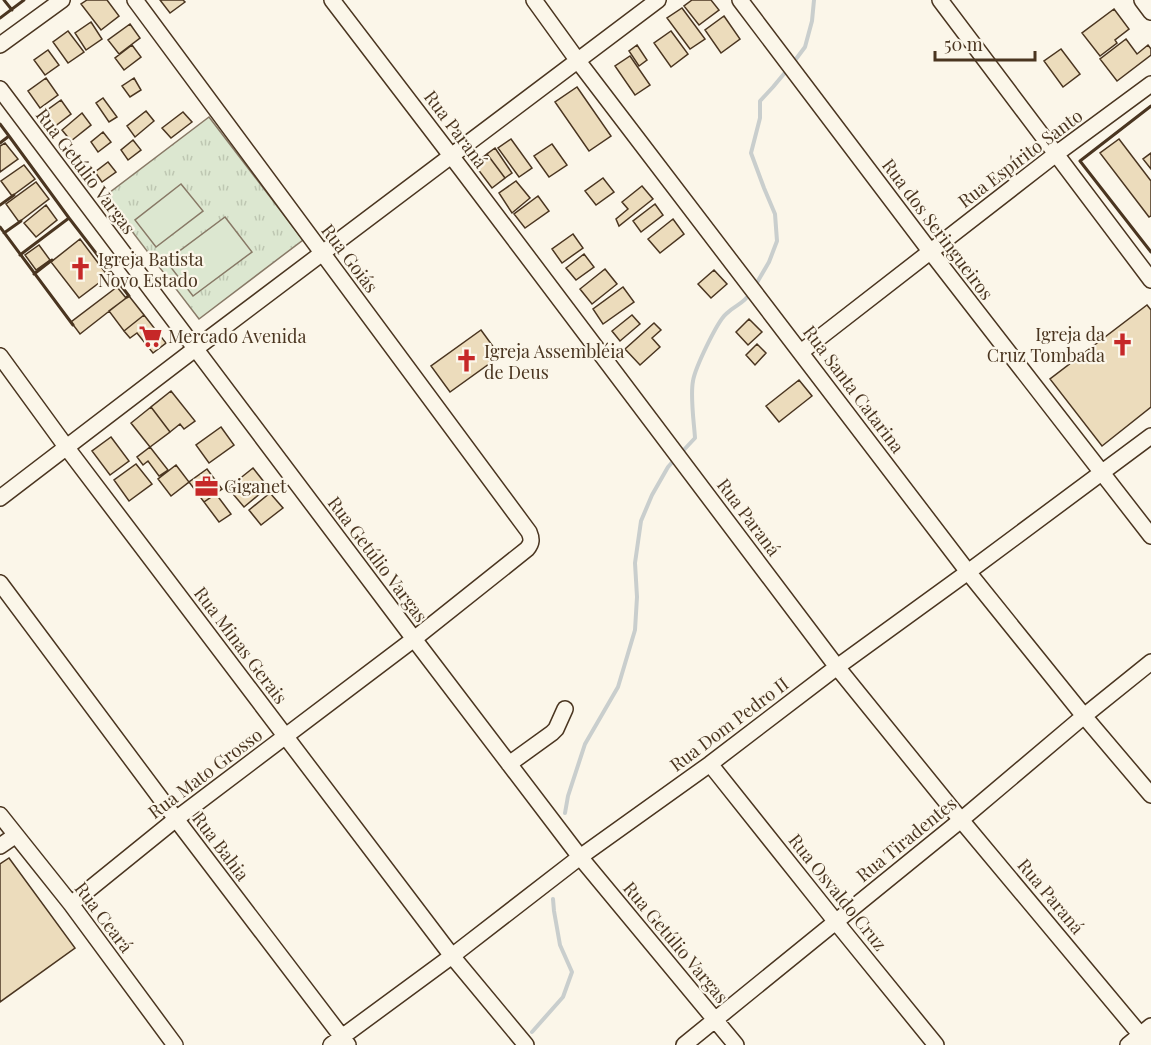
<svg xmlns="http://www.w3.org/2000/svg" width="1151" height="1045" font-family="'Playfair Display',serif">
<defs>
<pattern id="grass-tufts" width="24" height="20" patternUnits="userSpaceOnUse" patternTransform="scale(1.5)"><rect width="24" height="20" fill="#dce7d0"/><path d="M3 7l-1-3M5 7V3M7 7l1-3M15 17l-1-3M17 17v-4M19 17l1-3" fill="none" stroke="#bec7b2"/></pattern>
</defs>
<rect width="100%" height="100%" fill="#fbf6e9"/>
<!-- grass -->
<path fill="url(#grass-tufts)" stroke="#887966" stroke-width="1.5" d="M209,117L303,240L199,319L105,196Z"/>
<!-- pitch -->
<path fill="#dce7d0" stroke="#887966" stroke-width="1.5" d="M181,184L203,211L156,247L135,220Z
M225,217L252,252L193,296L166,261Z"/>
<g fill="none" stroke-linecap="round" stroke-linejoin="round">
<!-- stream -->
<path stroke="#c9cecd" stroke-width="4" d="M793,63L805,47L812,21L814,0
M755,286L769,262L777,241L775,214L764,188L751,153L760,118V101L773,87L788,69
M680,454L695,438C694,422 690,396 693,381C695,368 717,322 726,314C736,304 743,305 751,292
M565,813L568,796L585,744L618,687L635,630L637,597L635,563L641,521L652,495L668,467L675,459
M532,1032L563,997L572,972L560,945L554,911L553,899"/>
</g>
<!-- building -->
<path fill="#ecdcbc" stroke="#4a3520" stroke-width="1.5" d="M87,0H107L119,16L101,30L81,4Z
M160,0H183L185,2L170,13Z
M692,0H711L719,10L699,25L684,6Z
M682,8L705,39L690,49L667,18Z
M1114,9L1129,29L1115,40L1117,43L1100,56L1082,33Z
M724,16L740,39L721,53L705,30Z
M91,22L102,39L86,50L75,33Z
M130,24L140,38L119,54L108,40Z
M68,31L84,52L68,63L53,42Z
M671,31L688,54L671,67L654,43Z
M1126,39L1137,54L1148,45L1151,49V55L1117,81L1100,59Z
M132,45L141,57L124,70L115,58Z
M637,45L647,60L639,66L629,51Z
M1061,49L1080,74L1063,87L1044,61Z
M48,50L59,65L45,75L34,60Z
M630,56L650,85L635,95L615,66Z
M46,78L58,95L40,108L28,91Z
M134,78L141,90L130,97L122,86Z
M577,87L611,136L589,151L555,102Z
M103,98L117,117L109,122L96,103Z
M61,100L71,114L54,127L43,113Z
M146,111L154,121L135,137L127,126Z
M183,112L192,122L171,138L162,128Z
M82,113L91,125L71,141L62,130Z
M103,132L111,142L98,152L91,142Z
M511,139L532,168L519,177L498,148Z
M1119,139L1151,181V216L1149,217L1100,153Z
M133,140L141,150L128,160L121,150Z
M5,143L18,159L0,172V146Z
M552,144L567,165L549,177L534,156Z
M495,148L512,173L505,178L487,154Z
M1151,153V169L1143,159Z
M487,154L505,178L492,188L474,164Z
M108,162L116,172L102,182L95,172Z
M24,165L35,179L12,196L1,181Z
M603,178L614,192L596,205L585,191Z
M516,181L530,198L512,213L499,193Z
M36,182L49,199L19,222L6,204Z
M642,186L653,199L619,226L616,219L628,209L622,202Z
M538,196L549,211L525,228L514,214Z
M655,204L663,215L641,232L633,221Z
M46,205L57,220L36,237L24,223Z
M673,219L684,234L660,253L648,239Z
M573,234L583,248L562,263L552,249Z
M80,239L108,276L79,298L51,262Z
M39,245L50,260L36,270L25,255Z
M584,254L594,267L576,280L566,268Z
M605,269L617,284L592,304L580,289Z
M714,270L727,284L711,298L698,284Z
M117,287L126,298L80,334L71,322Z
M623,287L634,302L603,324L593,309Z
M129,296L144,315L124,331L109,311Z
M1147,305L1151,310V407L1102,446L1050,379Z
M144,315L166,343L153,353L137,333L130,338L124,331Z
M632,315L640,324L620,341L612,331Z
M749,319L762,332L748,345L736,332Z
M654,323L661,330L652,338L660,347L640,365L625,349Z
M481,330L500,356L450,392L431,366Z
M757,344L766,353L755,365L746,355Z
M799,380L812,396L779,422L766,406Z
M171,391L195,421L184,429L180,424L170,432L151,407Z
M151,407L170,432L150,447L131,423Z
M221,427L234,445L209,463L196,445Z
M111,437L129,461L110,475L92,451Z
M150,447L168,470L159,476L148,461L143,465L137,457Z
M136,464L152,484L129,501L114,480Z
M176,465L189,482L171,496L158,479Z
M253,468L268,487L244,507L228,488Z
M207,469L222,489L204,502L189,482Z
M270,493L283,508L261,525L249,510Z
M216,494L231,514L219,522L204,502Z
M9,858L75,948L0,1002V864Z"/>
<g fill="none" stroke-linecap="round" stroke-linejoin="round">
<defs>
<path id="minor" d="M332,0L462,170L837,667L961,820L1149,1045
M534,0L578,61L968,572L1084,716L1151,795
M740,0L930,251L1151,536
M940,0L1151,280
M1142,0L1151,12
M0,45L62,0
M0,89L414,639L580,857L736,1045
M801,352L1056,154L1151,84
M0,356L67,448L452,956L526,1045
M0,498L195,349L658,0
M0,583L176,819L348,1045
M509,764L552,733L556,729L565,709
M710,764L836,922L936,1045
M0,815L71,904L175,1045
M0,846L16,835
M71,904L176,819L414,639L527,549C532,543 532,539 529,532L135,0
M331,1045L452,956L580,857L710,764L837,667L968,572L1151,436
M684,1045L961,820L1084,716L1151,662
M1128,1045L1151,1026"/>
</defs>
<!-- minor casing -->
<use href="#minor" stroke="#4a3520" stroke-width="18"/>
<!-- minor -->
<use href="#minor" stroke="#fbf6e9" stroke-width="15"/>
<!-- wall -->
<path stroke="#4a3520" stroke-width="3" d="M4,0L12,10
M0,18L24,0
M1151,106L1080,161L1151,252
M0,124L9,136
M0,143L9,136L69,218
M0,205L14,195
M0,227L73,325
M4,233L21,221
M20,255L69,218L129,296L127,297
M34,274L52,260"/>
</g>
<!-- icons -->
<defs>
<symbol id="church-bare" viewBox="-9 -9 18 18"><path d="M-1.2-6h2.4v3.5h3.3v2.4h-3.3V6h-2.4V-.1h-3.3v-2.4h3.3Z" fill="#c62828" stroke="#fbf6e9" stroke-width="2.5" paint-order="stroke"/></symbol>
<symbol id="supermarket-bare" viewBox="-9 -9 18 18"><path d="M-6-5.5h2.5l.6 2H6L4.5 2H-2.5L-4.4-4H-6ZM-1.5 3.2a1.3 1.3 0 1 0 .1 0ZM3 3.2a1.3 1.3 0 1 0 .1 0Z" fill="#c62828" stroke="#fbf6e9" stroke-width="2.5" paint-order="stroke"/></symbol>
<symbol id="office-bare" viewBox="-9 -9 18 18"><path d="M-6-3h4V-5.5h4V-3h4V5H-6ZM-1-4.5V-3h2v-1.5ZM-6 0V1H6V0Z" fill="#c62828" stroke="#fbf6e9" stroke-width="2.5" paint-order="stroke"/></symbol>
</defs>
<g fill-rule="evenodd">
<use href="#church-bare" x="64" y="252" width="33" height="33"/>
<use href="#supermarket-bare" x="134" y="320" width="33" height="33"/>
<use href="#church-bare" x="1106" y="328" width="33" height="33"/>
<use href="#church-bare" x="450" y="344" width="33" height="33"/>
<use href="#office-bare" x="190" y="470" width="33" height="33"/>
</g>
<g text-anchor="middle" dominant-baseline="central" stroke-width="4.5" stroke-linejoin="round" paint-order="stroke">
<!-- street labels -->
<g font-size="18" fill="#4a3520" stroke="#fbf6e9">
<text transform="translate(456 129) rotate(53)">Rua Paraná</text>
<text transform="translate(1020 158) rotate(-37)">Rua Espírito Santo</text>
<text transform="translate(86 171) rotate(53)">Rua Getúlio Vargas</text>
<text transform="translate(938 229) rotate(53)">Rua dos Seringueiros</text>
<text transform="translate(350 258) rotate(53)">Rua Goiás</text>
<text transform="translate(854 389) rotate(53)">Rua Santa Catarina</text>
<text transform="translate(749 517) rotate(53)">Rua Paraná</text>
<text transform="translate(378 559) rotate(53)">Rua Getúlio Vargas</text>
<text transform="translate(241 645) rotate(53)">Rua Minas Gerais</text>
<text transform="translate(729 724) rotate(-37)">Rua Dom Pedro II</text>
<text transform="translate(205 773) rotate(-37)">Rua Mato Grosso</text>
<text transform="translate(906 839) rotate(-39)">Rua Tiradentes</text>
<text transform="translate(221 846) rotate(53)">Rua Bahia</text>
<text transform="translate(838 892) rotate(51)">Rua Osvaldo Cruz</text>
<text transform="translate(1051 896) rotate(50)">Rua Paraná</text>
<text transform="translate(104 917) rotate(53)">Rua Ceará</text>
<text transform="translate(676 942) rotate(50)">Rua Getúlio Vargas</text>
</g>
<!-- poi labels -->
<g font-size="18" fill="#4a3520" stroke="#fbf6e9" text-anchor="start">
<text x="98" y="259">Igreja Batista<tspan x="98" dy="21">Novo Estado</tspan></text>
<text x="1105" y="334" text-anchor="end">Igreja da<tspan x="1105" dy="21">Cruz Tombada</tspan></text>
<text x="168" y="336">Mercado Avenida</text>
<text x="484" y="351">Igreja Assembléia<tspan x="484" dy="21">de Deus</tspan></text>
<text x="224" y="486">Giganet</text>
</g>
</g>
<!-- scale -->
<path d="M935 51v9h100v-9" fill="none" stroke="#4a3520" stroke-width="3"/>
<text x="944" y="51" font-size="18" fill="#4a3520" stroke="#fbf6e9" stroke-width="4.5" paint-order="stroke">50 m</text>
</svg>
